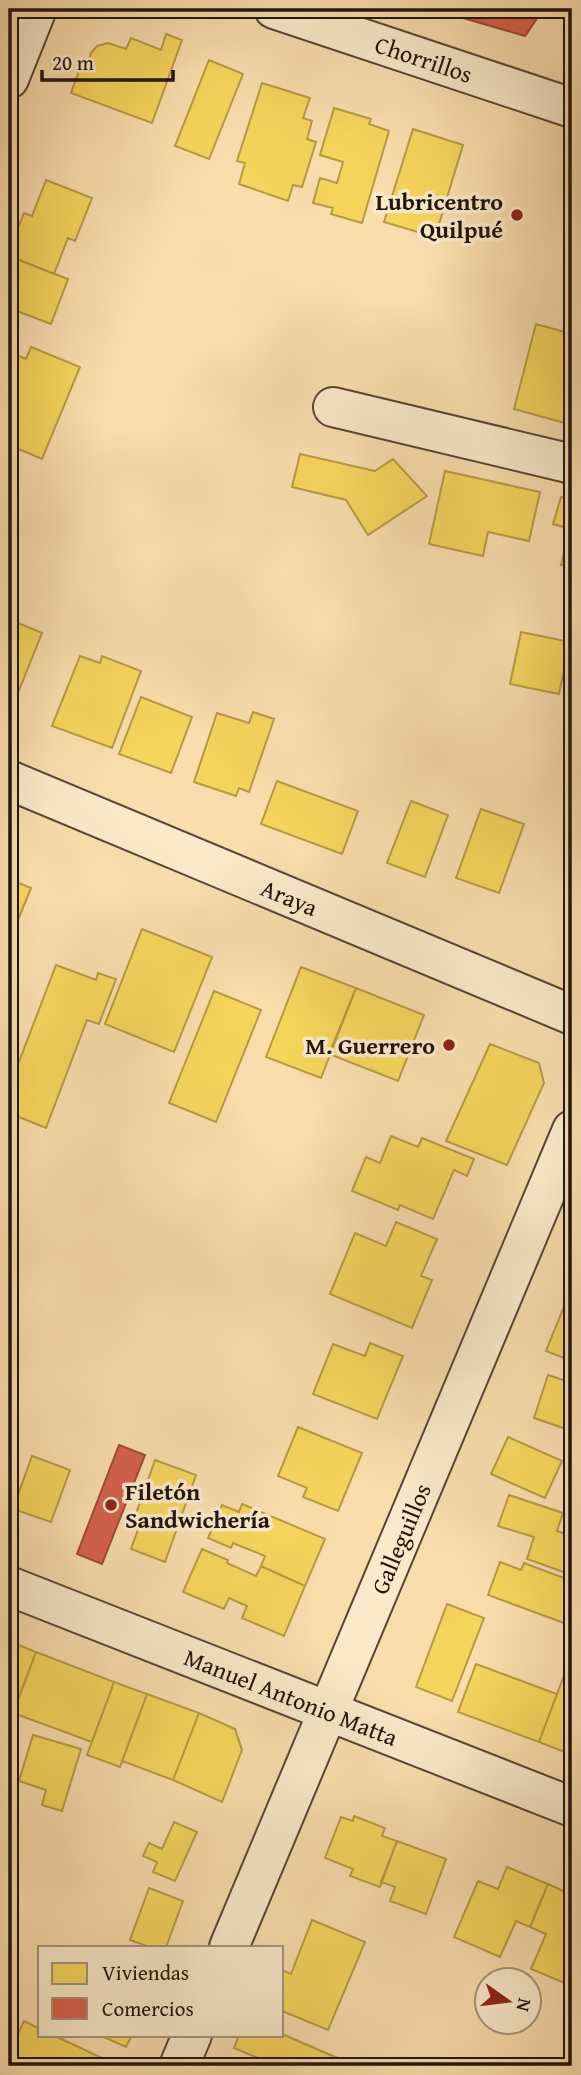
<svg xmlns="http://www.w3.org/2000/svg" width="581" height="2075" font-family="'Gentium Book Plus',serif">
<rect width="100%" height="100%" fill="#f9ddad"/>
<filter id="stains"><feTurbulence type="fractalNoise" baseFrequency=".00286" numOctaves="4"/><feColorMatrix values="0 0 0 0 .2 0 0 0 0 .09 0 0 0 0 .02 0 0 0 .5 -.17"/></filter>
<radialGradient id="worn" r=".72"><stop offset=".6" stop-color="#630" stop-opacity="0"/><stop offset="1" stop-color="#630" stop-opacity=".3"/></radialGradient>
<!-- homes -->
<path fill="#f6d55c" stroke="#b69b44" stroke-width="2" d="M166,34L182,40L152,123L71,93L82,62L88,64L91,53L97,46L108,43L126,49L131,38L161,50Z
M209,60L243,74L209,159L175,146Z
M262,83L310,98L303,118L312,121L307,139L316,142L302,187L293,185L288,201L239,184L245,163L237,161Z
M334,108L371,119L369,124L389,131L362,223L331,214L333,208L313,203L320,178L337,183L343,162L320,155Z
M413,129L463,145L435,237L384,222Z
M46,180L92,198L75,241L68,238L54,274L9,256V234L15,236L24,213L32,216Z
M9,256L68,279L51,324L9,308Z
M536,324L572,334V425L514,409Z
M31,347L80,367L42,459L9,445V352L26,359Z
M300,454L375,471L393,459L427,496L368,535L346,500L292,487Z
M445,471L540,492L529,541L488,532L483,556L429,544Z
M561,497L572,500V566L561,565L570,529L553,524Z
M9,619L42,633L11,710L9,709Z
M521,632L570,642L559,694L510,684Z
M80,656L100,663L102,656L141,671L112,748L52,726Z
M141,697L192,717L171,773L119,754Z
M253,712L274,719L249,792L239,788L236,796L194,782L217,713L249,723Z
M277,781L358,811L342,854L261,824Z
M411,801L448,815L425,877L387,863Z
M481,809L524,824L499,893L456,878Z
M9,879L31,888L9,942Z
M142,929L212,957L174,1052L105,1024Z
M56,965L96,980L98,973L116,979L99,1024L87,1020L46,1128L9,1113V1088Z
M301,967L356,988L321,1078L266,1057Z
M356,988L424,1015L398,1081L329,1054Z
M214,991L261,1010L216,1122L169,1103Z
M490,1044L539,1063L544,1083L507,1165L446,1141Z
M391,1136L418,1147L422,1138L474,1159L467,1176L454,1170L433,1219L400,1205L398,1210L352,1191L366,1157L380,1163Z
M396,1222L437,1239L421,1276L432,1280L412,1328L330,1294L355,1233L386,1246Z
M567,1299L572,1301V1361L546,1351Z
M370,1343L403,1356L377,1419L313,1394L333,1344L365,1356Z
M548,1375L572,1383V1431L534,1418Z
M298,1427L362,1453L338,1511L303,1497L307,1488L278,1476Z
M508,1437L562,1461L545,1498L491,1474Z
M32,1456L70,1470L51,1522L13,1509Z
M155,1460L196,1475L165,1562L131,1549L139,1527L132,1525Z
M509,1495L563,1513L557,1531L572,1536V1575L527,1559L534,1537L498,1526Z
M242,1504L325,1539L305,1586L261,1566L265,1556L233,1543L231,1548L208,1538L222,1505L239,1512Z
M202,1549L228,1560L227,1563L256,1576L261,1566L305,1586L284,1636L242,1618L247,1606L229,1598L224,1609L183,1592Z
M500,1562L521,1570L524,1563L572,1581V1626L488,1595Z
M447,1604L484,1618L452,1701L416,1687Z
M9,1641L36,1652L13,1713L9,1711Z
M36,1652L114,1682L92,1742L13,1713Z
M572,1654V1755L539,1742Z
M476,1664L557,1694L539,1742L458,1712Z
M114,1682L147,1694L120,1767L87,1755Z
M147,1694L199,1713L173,1780L122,1761Z
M199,1713L235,1729L242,1750L222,1802L173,1780Z
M33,1735L81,1749L62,1811L42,1805L46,1790L19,1781Z
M354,1816L385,1828L382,1836L397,1841L380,1887L350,1876L353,1869L325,1858L341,1817L353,1821Z
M174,1822L197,1832L175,1881L153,1872L157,1862L143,1856L149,1843L162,1849Z
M397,1841L446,1859L426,1914L390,1901L395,1887L381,1882Z
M507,1867L548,1884L530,1927L516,1921L500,1957L454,1937L478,1881L498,1889Z
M548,1884L572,1895V1986L531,1969L546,1934L530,1927Z
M149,1888L183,1901L166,1947H149L130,1940Z
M312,1920L365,1942L328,2030L282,2011V1970L291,1974Z
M24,2021L40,2029V2035H53L104,2059L100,2066H9V2042L13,2044Z
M282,2034L356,2066H277L234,2048L239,2035Z
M99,2035H132L126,2047Z"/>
<!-- shops -->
<path fill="#d6604d" stroke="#9f493a" stroke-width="2" d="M432,9H535L538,17L525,36Z
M119,1445L145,1455L102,1564L77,1554Z"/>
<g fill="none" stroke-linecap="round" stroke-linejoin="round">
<defs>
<g id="minor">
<path id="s1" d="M274,9L572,108"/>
<path d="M9,79L37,9"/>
<path d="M333,407L572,464"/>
<path id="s2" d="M9,780L572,1015"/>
<path id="s3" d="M9,1586L572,1807"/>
<path id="s4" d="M229,1947L572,1130"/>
<path d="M179,2066L192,2035"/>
</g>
</defs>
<!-- minor casing -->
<use href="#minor" stroke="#564635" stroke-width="42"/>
<!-- minor -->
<use href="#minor" stroke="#fbe9ca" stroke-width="38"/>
</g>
<!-- markers -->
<g fill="#8f2418" stroke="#fbe9ca" stroke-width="2.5">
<circle cx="517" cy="215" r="7"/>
<circle cx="449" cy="1045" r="7"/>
<circle cx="111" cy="1505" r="7"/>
</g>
<g text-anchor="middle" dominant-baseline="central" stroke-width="7" stroke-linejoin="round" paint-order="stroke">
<!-- street labels -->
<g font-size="24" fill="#20140d" stroke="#fbe9ca">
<text stroke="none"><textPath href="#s1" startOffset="158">Chorrillos</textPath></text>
<text stroke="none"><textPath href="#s2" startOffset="304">Araya</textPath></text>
<text stroke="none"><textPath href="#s4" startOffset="443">Galleguillos</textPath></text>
<text stroke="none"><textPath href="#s3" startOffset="303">Manuel Antonio Matta</textPath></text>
</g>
<!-- poi labels -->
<g font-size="24" font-weight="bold" fill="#20140d" stroke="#fbe9ca" text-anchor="end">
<text x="503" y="201">Lubricentro<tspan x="503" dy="28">Quilpué</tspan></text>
<text x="435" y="1045">M. Guerrero</text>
<text x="125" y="1491" text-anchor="start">Filetón<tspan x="125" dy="28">Sandwichería</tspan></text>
</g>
</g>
<!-- margin -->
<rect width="581" height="2075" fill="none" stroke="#f9ddad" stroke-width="35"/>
<rect x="10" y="10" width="560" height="2054" fill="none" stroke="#20140d" stroke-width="3.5"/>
<rect x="18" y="18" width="546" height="2040" fill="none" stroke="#20140d" stroke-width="2"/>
<!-- legend -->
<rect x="38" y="1946" width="245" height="91" fill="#fbe9ca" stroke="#a3947e" stroke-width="2"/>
<rect x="52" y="1963" width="35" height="21" fill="#f6d55c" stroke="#a3947e" stroke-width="2"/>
<text x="102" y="1980" font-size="21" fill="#20140d">Viviendas</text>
<rect x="52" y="1998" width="35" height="21" fill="#d6604d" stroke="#a3947e" stroke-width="2"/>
<text x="102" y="2016" font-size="21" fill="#20140d">Comercios</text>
<!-- north arrow -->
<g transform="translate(508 2001) rotate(104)"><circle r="33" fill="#fbe9ca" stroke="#a3947e" stroke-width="2"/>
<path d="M0-5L12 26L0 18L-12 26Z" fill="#8f2418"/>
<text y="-10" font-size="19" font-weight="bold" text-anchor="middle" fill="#20140d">N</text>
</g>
<!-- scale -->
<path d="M42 70v10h131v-10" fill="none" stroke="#20140d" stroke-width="3.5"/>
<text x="52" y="70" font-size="21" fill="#20140d" stroke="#fbe9ca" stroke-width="5" paint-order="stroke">20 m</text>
<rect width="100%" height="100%" filter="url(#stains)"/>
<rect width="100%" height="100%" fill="url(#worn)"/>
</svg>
